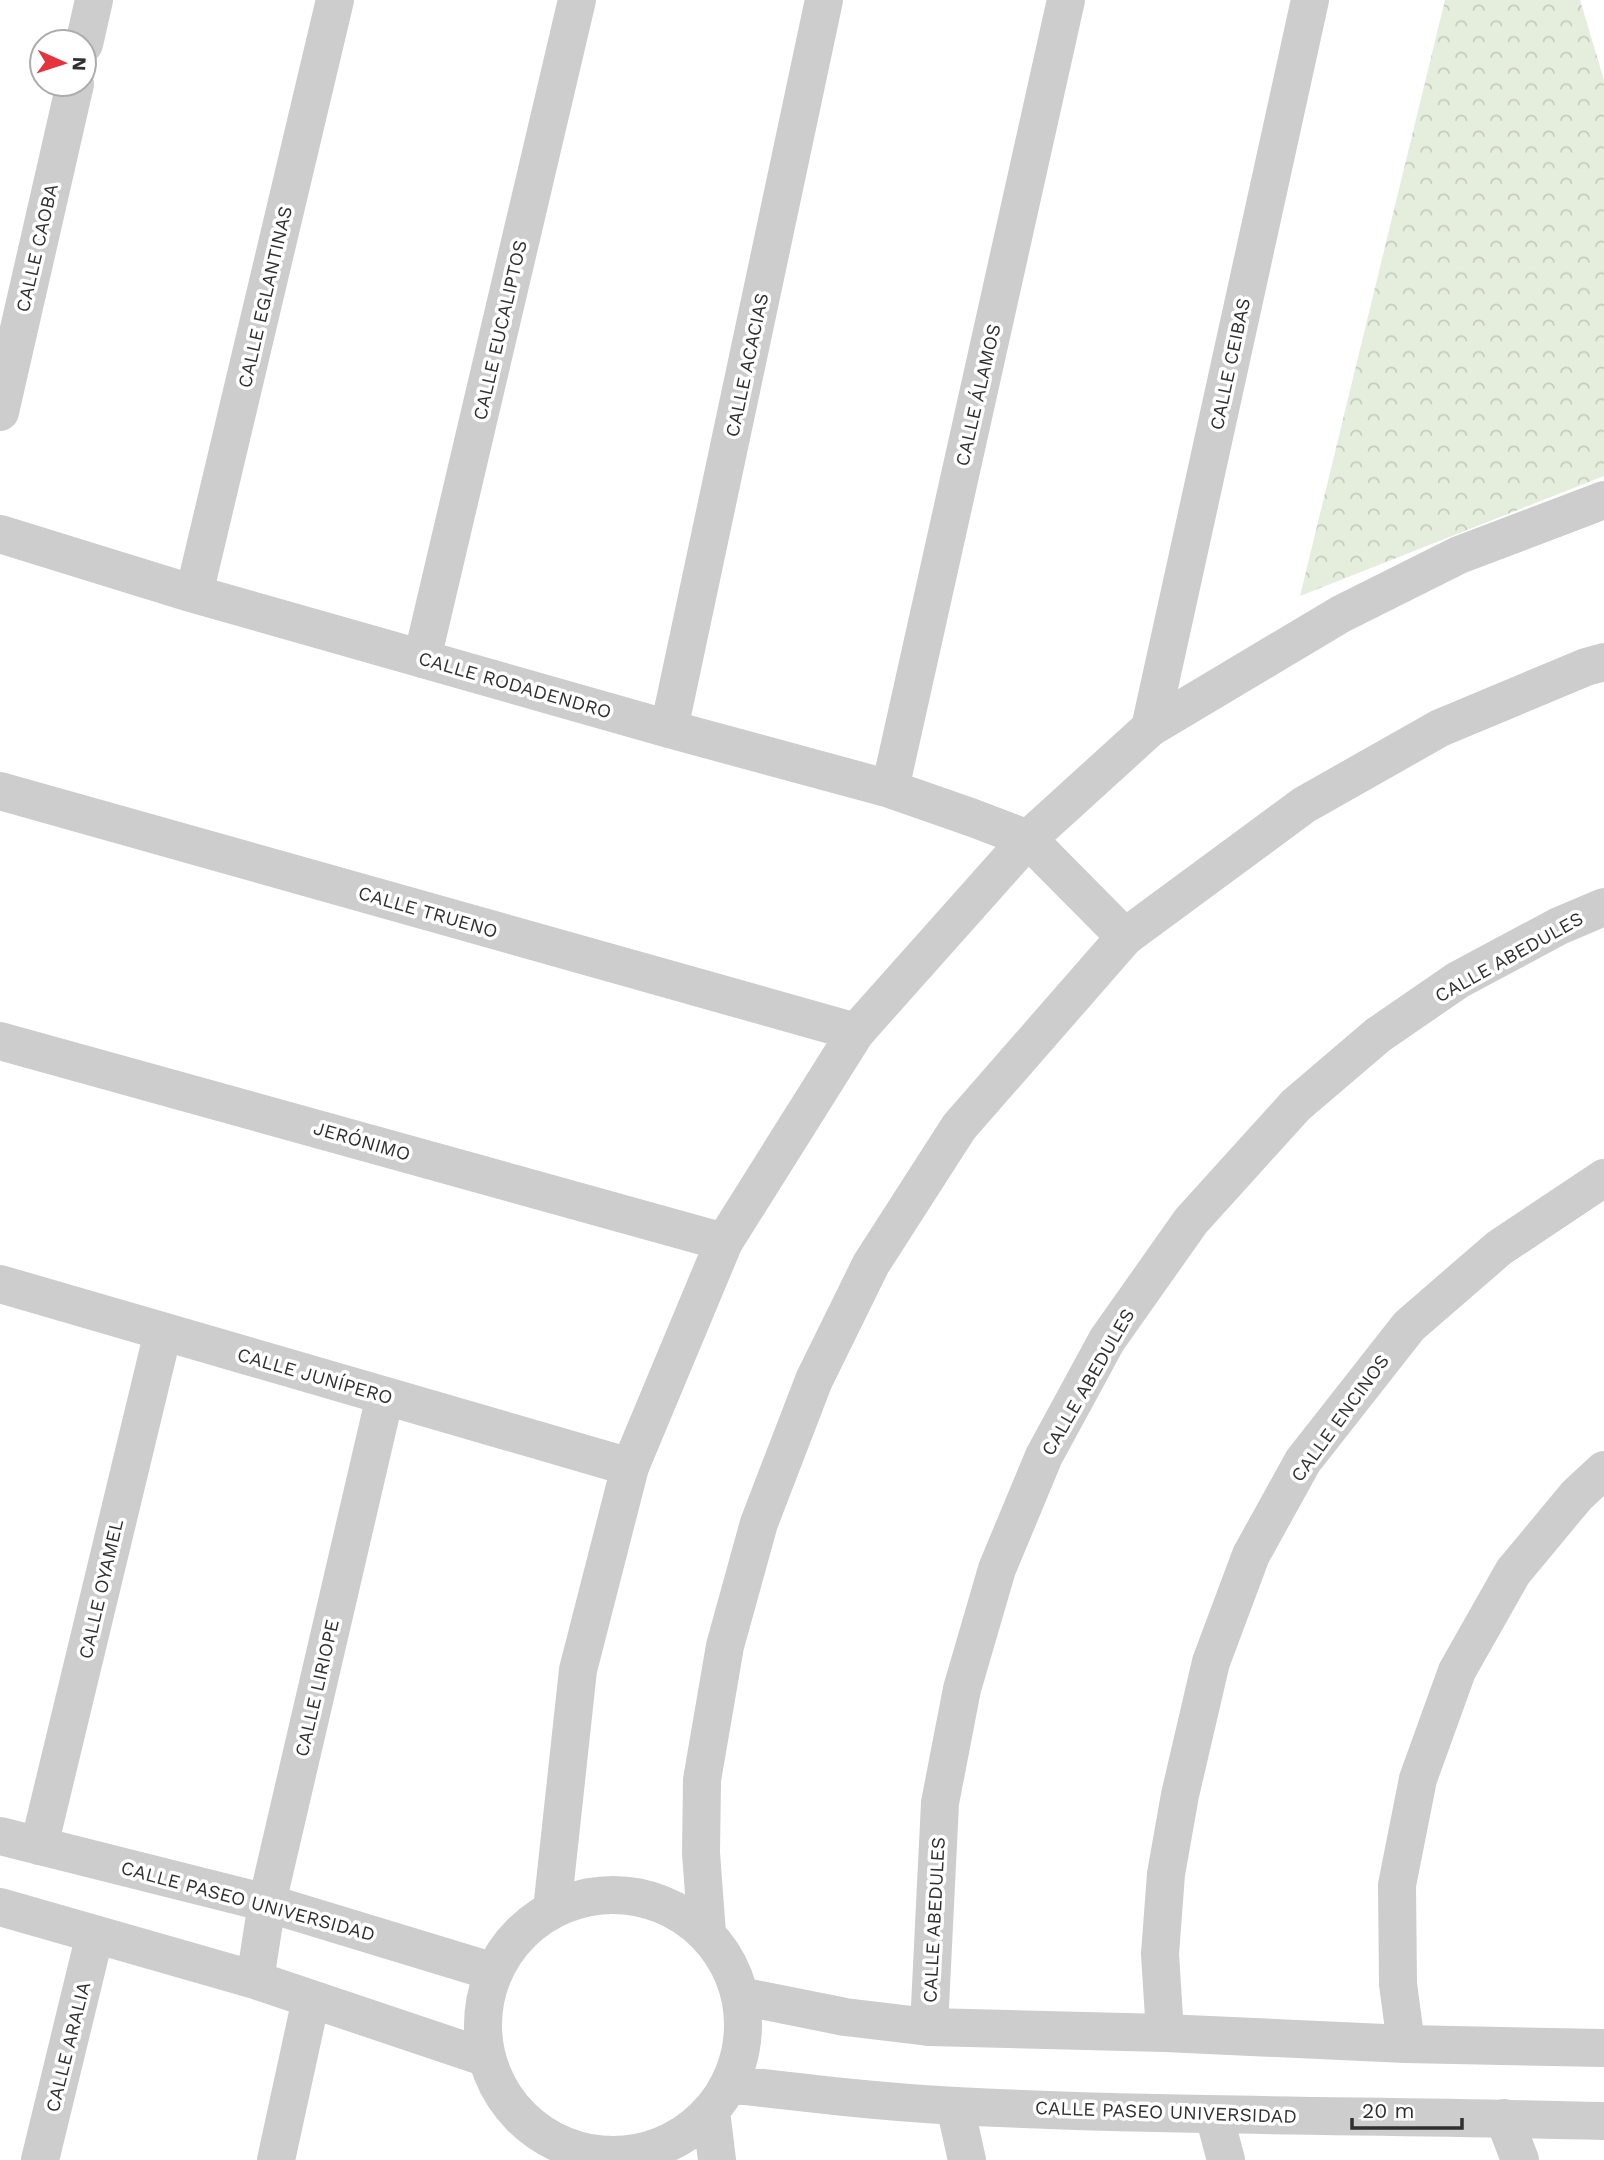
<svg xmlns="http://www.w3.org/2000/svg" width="1604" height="2160" font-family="'Work Sans',sans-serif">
<defs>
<pattern id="forest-crowns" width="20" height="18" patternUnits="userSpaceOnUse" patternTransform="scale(1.75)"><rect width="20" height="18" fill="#e5eddd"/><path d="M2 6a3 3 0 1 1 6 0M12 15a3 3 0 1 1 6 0" fill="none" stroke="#c5ccbe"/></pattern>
</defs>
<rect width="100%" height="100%" fill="#fff"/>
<!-- forest -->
<path fill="url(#forest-crowns)" d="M1445,0H1580L1604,80V476L1300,596Z"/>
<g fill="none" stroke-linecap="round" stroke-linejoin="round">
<!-- minor -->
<path stroke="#cdcdcd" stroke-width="38" d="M84,44L94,0
M0,412L75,84
M0,534L194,594L669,729L890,789L973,818L1028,839L1125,937
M194,594L335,0
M422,659L577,0
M1150,728L1310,0
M669,729L824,0
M890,789L1066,0
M0,791L856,1032
M0,1041L724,1242
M0,1284L630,1467
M0,1836L267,1903L494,1972
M39,1846L163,1332
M0,1907L255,1980L487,2058
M255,1980L267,1903L385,1396
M929,2027L940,1803L962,1689L997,1569L1044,1456L1107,1340L1191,1221L1296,1105L1378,1035L1458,980L1559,926L1604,907
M1165,2033L1160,1954L1166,1874L1180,1795L1211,1662L1251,1555L1303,1461L1409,1326L1499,1248L1604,1178
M1406,2044L1398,1984L1397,1885L1418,1779L1457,1671L1513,1572L1577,1495L1604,1470
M955,2106L967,2160
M1214,2115L1226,2160
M1504,2118L1520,2160
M40,2160L95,1934
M276,2160L311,1999"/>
<!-- tertiary -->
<path stroke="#cdcdcd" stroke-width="38" d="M483 2025a130 130 0 1 1 260 0a130 130 0 1 1-260 0Z
M552,1910L578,1670L630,1467L724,1242L856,1032L1028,839L1150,728L1341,614L1459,555L1604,500
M707,1934L701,1853L702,1780L725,1646L759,1523L814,1380L871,1264L959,1127L1125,937L1304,805L1440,728L1586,667L1604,662
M740,1996L845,2017L929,2027L1165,2033L1406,2044L1604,2048
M729,2084C805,2093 880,2102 956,2106C1172,2117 1388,2115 1604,2121
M711,2111L717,2160"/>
</g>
<g text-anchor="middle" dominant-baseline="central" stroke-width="7" stroke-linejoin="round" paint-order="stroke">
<!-- street labels -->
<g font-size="19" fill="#303030" stroke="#fff">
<text transform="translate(37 248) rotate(-77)">CALLE CAOBA</text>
<text transform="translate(265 297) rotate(-77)">CALLE EGLANTINAS</text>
<text transform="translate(500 330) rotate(-77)">CALLE EUCALIPTOS</text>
<text transform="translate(1230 364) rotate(-78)">CALLE CEIBAS</text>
<text transform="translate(747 365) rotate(-78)">CALLE ACACIAS</text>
<text transform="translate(978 395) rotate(-77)">CALLE ÁLAMOS</text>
<text transform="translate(515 685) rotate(16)">CALLE RODADENDRO</text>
<text transform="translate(428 912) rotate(16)">CALLE TRUENO</text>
<text transform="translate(1509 957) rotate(-29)">CALLE ABEDULES</text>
<text transform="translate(362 1141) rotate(16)">JERÓNIMO</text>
<text transform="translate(315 1376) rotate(16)">CALLE JUNÍPERO</text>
<text transform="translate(1088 1382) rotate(-60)">CALLE ABEDULES</text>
<text transform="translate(1340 1418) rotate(-54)">CALLE ENCINOS</text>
<text transform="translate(101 1589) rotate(-77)">CALLE OYAMEL</text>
<text transform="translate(317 1688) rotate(-77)">CALLE LIRIOPE</text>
<text transform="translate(248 1901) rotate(15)">CALLE PASEO UNIVERSIDAD</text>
<text transform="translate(934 1920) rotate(-87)">CALLE ABEDULES</text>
<text transform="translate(68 2047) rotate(-76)">CALLE ARALIA</text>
<text transform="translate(1166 2112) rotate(2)">CALLE PASEO UNIVERSIDAD</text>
</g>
</g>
<!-- north arrow -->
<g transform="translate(63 63) rotate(93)"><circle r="33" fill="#ffffff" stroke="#acacac" stroke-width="2"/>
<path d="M0-5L12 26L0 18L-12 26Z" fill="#e6323c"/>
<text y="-10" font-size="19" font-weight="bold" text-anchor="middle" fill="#303030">N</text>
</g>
<!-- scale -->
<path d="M1352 2118v10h110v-10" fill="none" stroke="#303030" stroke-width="3.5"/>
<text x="1362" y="2118" font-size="21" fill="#303030" stroke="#ffffff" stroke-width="5" paint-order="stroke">20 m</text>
</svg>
